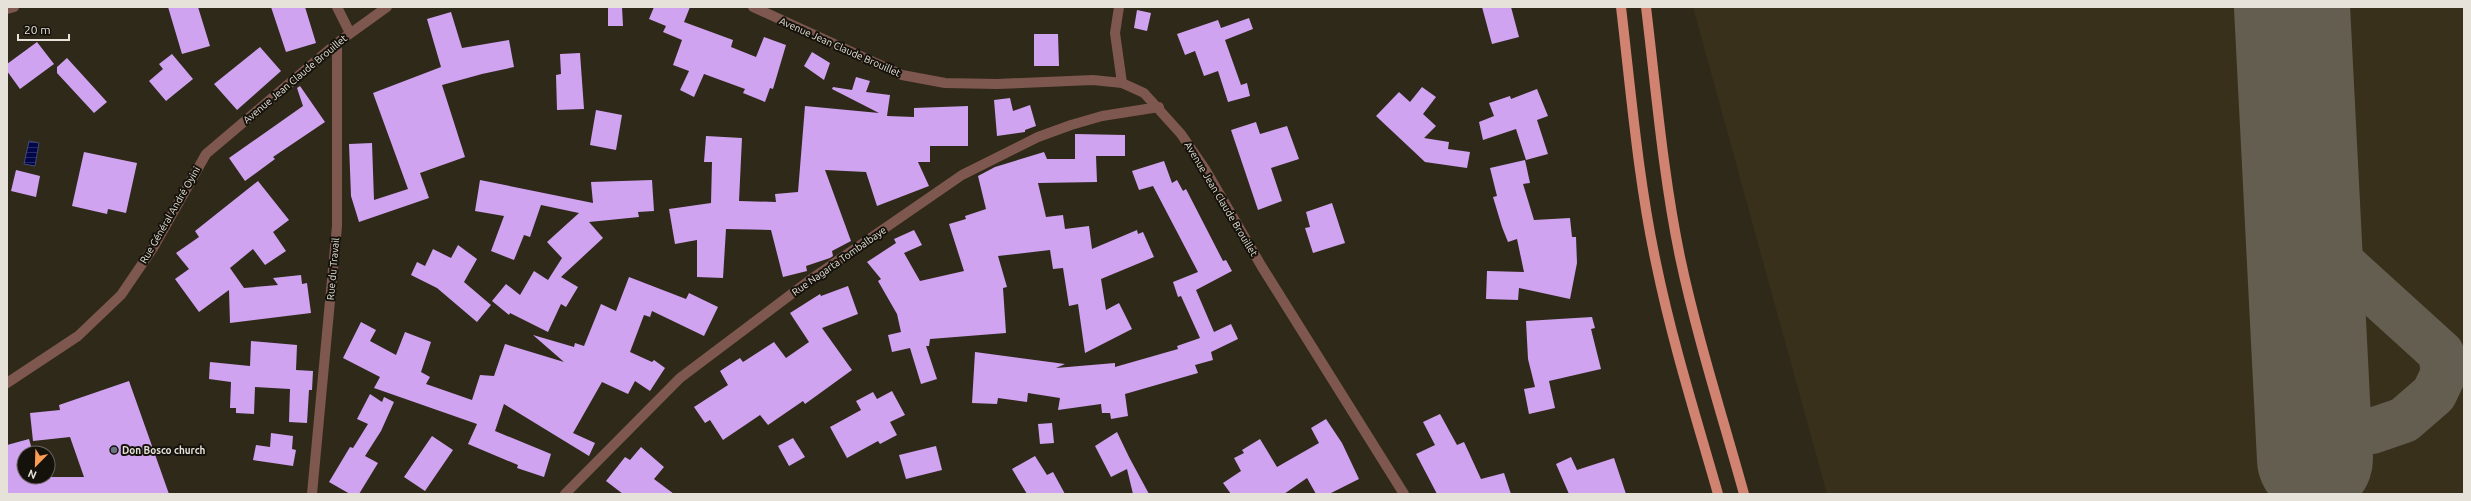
<svg xmlns="http://www.w3.org/2000/svg" width="2471" height="501" font-family="Ubuntu,sans-serif">
<defs>
<pattern id="water-rules" width="6" height="5" patternUnits="userSpaceOnUse"><rect width="6" height="5" fill="#010749"/><path d="M0 2.5h6" fill="none" stroke="#262b63"/></pattern>
</defs>
<rect width="100%" height="100%" fill="#2f291a"/>
<!-- built -->
<path fill="#39301b" d="M1693,7H2464V494H1827Z"/>
<!-- water -->
<path fill="url(#water-rules)" stroke="#464974" d="M29,141L39,143L35,166L24,164Z"/>
<g fill="none" stroke-linecap="round" stroke-linejoin="round">
<!-- taxiway -->
<path stroke="#645e51" stroke-width="46" d="M2301,180L2322,245L2441,353L2444,373L2434,394L2404,420L2372,431L2342,428L2313,413L2288,392L2276,356V328L2284,305L2306,279"/>
<!-- runway -->
<path stroke="#645e51" stroke-width="116" d="M2292,7L2315,459"/>
</g>
<!-- building -->
<path fill="#d0a3f1" d="M168,7H198L210,46L182,54Z
M271,7H305L316,43L286,52Z
M608,7H622L623,26H608Z
M654,7H690L684,22L733,40L731,47L756,57L764,37L786,45L773,89L770,88L765,102L743,93L745,89L704,74L694,97L680,90L689,71L673,65L682,40L663,32L666,26L649,19Z
M1482,7H1511L1519,37L1492,44Z
M1137,10L1151,13L1147,31L1134,28Z
M451,12L462,48L509,40L514,67L482,74L442,85L465,157L420,173L429,198L359,222L351,196L349,144L372,143L374,200L408,189L373,93L441,67L427,19Z
M1249,18L1253,29L1225,40L1241,85L1247,83L1250,96L1228,102L1218,71L1204,76L1195,51L1185,55L1177,34L1218,20L1221,28Z
M1034,34H1058L1059,66H1034Z
M37,42L54,64L20,89L7,71V64Z
M260,47L281,71L237,110L214,84Z
M812,52L830,63L824,80L804,66Z
M580,53L584,109L557,110L556,75L561,74L560,54Z
M172,54L193,79L166,101L149,81L163,69L159,64Z
M67,58L107,102L94,113L57,73V67Z
M856,77L870,81L866,92L890,95L887,116L914,117V108L968,106V146H930V162H918L929,186L877,206L866,172L825,170L851,241L832,251L833,256L830,258L806,266L807,271L783,277L771,230L726,229L723,278L697,277V240L675,244L669,209L711,203L712,162H704L706,136L742,138L739,201L776,202L775,194L798,192L805,106L879,113L832,89L833,87L852,90Z
M300,86L325,122L273,157L275,159L245,181L229,158L303,106L297,88Z
M1422,87L1436,97L1423,114L1436,126L1424,138L1449,142L1448,149L1470,152L1467,168L1425,162L1376,116L1399,92L1410,102Z
M1537,89L1548,116L1537,120L1548,154L1526,160L1516,129L1483,140L1479,122L1494,116L1489,103L1510,96L1511,99Z
M1010,98L1013,111L1030,105L1036,126L1025,130V132L997,136L994,100Z
M596,110L622,115L616,150L590,145Z
M1256,122L1260,134L1287,126L1299,159L1271,168L1282,201L1258,210L1231,130Z
M1075,134L1125,135V156H1096L1097,182L1038,183L1046,217L1063,215L1065,229L1089,226L1092,249L1137,230L1138,234L1143,232L1154,257L1101,279L1106,310L1119,303L1132,329L1085,353L1078,304L1069,306L1063,268L1053,269L1050,250L998,256L1007,287L1003,288L1006,333L930,339L929,346H926L937,379L921,384L910,348L892,352L888,335L901,332L897,314L878,281L881,279L867,262L896,243L894,239L914,230L922,245L904,253L920,281L964,271L949,224L966,219L965,216L986,209L978,176L995,167L1044,152L1047,159H1075Z
M84,152L137,163L126,213L108,209L107,214L72,206Z
M1525,160L1530,183L1523,184L1534,220L1570,218L1572,237H1576L1577,263L1570,299L1519,288L1518,300L1486,299L1487,271L1524,272L1517,239L1508,242L1502,227L1493,197L1497,196L1490,168Z
M1164,161L1172,183L1177,180L1183,191L1186,189L1223,261L1226,260L1232,271L1196,290L1214,332L1231,324L1238,339L1211,352L1213,360L1195,365L1198,373L1125,394L1128,416L1111,419L1110,413H1102L1101,404L1058,410L1060,398L1028,393L1027,402L998,398L997,404L972,403L975,352L1065,364L1056,368L1115,363V367L1178,349L1177,346L1200,338L1181,296L1178,297L1173,282L1198,272L1153,186L1139,190L1132,171Z
M16,170L40,176L36,197L11,191Z
M480,180L593,203L591,182L652,180L654,211L638,212L639,217L589,222L603,238L561,277L578,287L566,307L561,304L548,332L510,313L509,315L492,301L506,284L520,295L534,271L548,280L562,258L547,242L579,213L541,205L530,237L524,235L514,260L491,251L504,216L475,211Z
M258,181L289,220L273,232L286,251L265,265L253,249L230,268L244,288L278,285L273,278L301,275L302,284L307,283L311,313L230,323L229,290L199,312L175,279L189,269L176,253L199,237L195,231Z
M1332,203L1345,243L1313,253L1305,228L1310,227L1306,212Z
M458,245L477,259L464,282L491,305L477,322L437,288L411,275L417,262L425,266L433,249L451,258Z
M629,277L686,299L689,293L718,307L704,336L652,311L650,317L644,315L630,352L652,362L654,360L665,368L650,391L635,381L628,394L602,382L573,433L595,443L589,456L504,404L495,431L551,454L544,477L517,468L518,465L468,444L477,424L374,388L380,377L343,358L361,322L376,330L370,341L396,355L405,332L431,342L421,372L430,377L426,384L472,400L480,375L494,376L505,344L564,362L533,335L574,347L575,343L584,346L601,304L616,311Z
M848,286L858,314L822,328L852,370L805,404L803,401L768,425L760,415L723,440L710,420L705,423L694,407L728,385L720,371L740,358L743,362L774,342L786,358L809,342L790,313L820,294L821,296Z
M1592,317L1595,328L1591,329L1601,369L1549,381L1555,408L1529,414L1524,389L1535,387L1528,359L1526,321Z
M251,341L297,345L296,370L313,371L312,390H309L307,423L289,422L290,389L255,387L254,414L236,413V408H230L231,382L209,379L210,362L250,366Z
M129,381L169,494H7V445L29,439L33,453H24V477H84L70,437L33,441L30,413L60,410L59,405Z
M892,391L905,415L890,422L897,435L880,444L878,441L847,458L830,427L861,410L856,401L873,392L877,399Z
M370,394L382,402L384,397L394,402L381,431L365,456L378,463L359,494H350L329,482L350,447L353,448L368,424L357,419Z
M1440,414L1457,445L1464,442L1481,479L1504,473L1511,494H1437L1416,454L1435,445L1423,422Z
M1326,419L1342,443L1359,479L1329,494H1316L1307,478L1284,494H1231L1223,483L1241,471L1234,458L1244,453L1242,450L1260,439L1277,467L1319,443L1311,428Z
M1052,423L1054,443L1040,444L1038,424Z
M1117,432L1129,457L1149,494H1133L1127,469L1111,477L1095,446Z
M271,433L293,436L292,449L296,450L293,466L253,460L256,445L270,447Z
M432,436L453,450L425,491L404,477Z
M793,438L805,457L789,466L778,446Z
M936,446L942,470L906,479L899,455Z
M641,447L664,467L654,479L674,494H623L606,481L625,457L630,460Z
M1035,456L1047,475L1053,472L1065,494H1027L1012,469Z
M1571,457L1577,470L1614,458L1626,494H1569L1556,464Z"/>
<g fill="none" stroke-linecap="round" stroke-linejoin="round">
<!-- minor -->
<path stroke="#7e574f" stroke-width="10" d="M337,7L350,33
M753,7L902,75L945,83L997,84L1093,80L1122,83L1144,93L1181,134L1205,169L1262,267L1404,494
M1119,7L1115,33L1122,83
M7,9L14,7
M7,383L78,336L121,295L153,248L206,154L337,43L387,7
M312,494L337,226V43
M565,494L680,378L814,277L962,175L1038,137L1071,125L1102,116L1159,107"/>
<!-- major -->
<path stroke="#d18372" stroke-width="10" d="M1621,7C1631,92 1638,179 1656,263C1672,341 1696,417 1718,494
M1646,7C1656,90 1663,175 1680,257C1697,337 1722,415 1744,494"/>
</g>
<!-- markers -->
<circle fill="#6b7280" stroke="#15120b" stroke-width="1.5" cx="114" cy="450" r="4"/>
<g text-anchor="middle" dominant-baseline="central" stroke-width="4" stroke-linejoin="round" paint-order="stroke">
<!-- street labels -->
<g font-size="10" fill="#e6e2d9" stroke="#15120b">
<text transform="translate(840 47) rotate(24)">Avenue Jean Claude Brouillet</text>
<text transform="translate(295 79) rotate(-40)">Avenue Jean Claude Brouillet</text>
<text transform="translate(1221 199) rotate(59)">Avenue Jean Claude Brouillet</text>
<text transform="translate(170 215) rotate(-60)">Rue Général André Oyini</text>
<text transform="translate(839 261) rotate(-35)">Rue Nagarta Tombalbaye</text>
<text transform="translate(333 269) rotate(-85)">Rue du Travail</text>
</g>
<!-- poi labels -->
<g font-size="10" font-weight="bold" fill="#e6e2d9" stroke="#15120b" text-anchor="start">
<text x="122" y="450">Don Bosco church</text>
</g>
</g>
<!-- border -->
<rect width="2471" height="501" fill="none" stroke="#e6e2d9" stroke-width="16"/>
<!-- north arrow -->
<g transform="translate(36 465) rotate(203)"><circle r="19" fill="#15120b" stroke="#69655d"/>
<path d="M0-3L7 15L0 10L-7 15Z" fill="#fc9d54"/>
<text y="-6" font-size="11" font-weight="bold" text-anchor="middle" fill="#e6e2d9">N</text>
</g>
<!-- scale -->
<path d="M18 34v6h51v-6" fill="none" stroke="#e6e2d9" stroke-width="2"/>
<text x="24" y="34" font-size="12" fill="#e6e2d9" stroke="#15120b" stroke-width="3" paint-order="stroke">20 m</text>
</svg>
